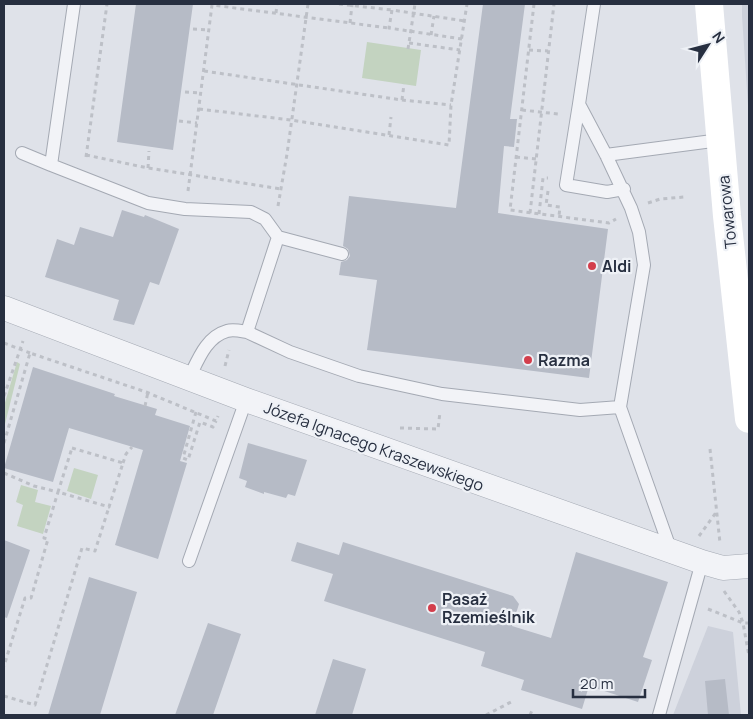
<svg xmlns="http://www.w3.org/2000/svg" width="753" height="719" font-family="Manrope,sans-serif">
<rect width="100%" height="100%" fill="#dfe2e9"/>
<!-- built -->
<path fill="#cdd1db" d="M742,4H749V120L742,16Z
M708,626L733,632L741,715H673Z"/>
<!-- green -->
<path fill="#c3d3c0" d="M367,42L421,50L416,86L362,78Z
M17,362L20,364L4,428V406Z
M74,468L98,475L91,499L67,491Z
M21,485L38,490L35,502L51,506L43,534L17,526L23,505L16,502Z"/>
<!-- building -->
<path fill="#b6bbc6" d="M136,4H193L173,150L117,142Z
M483,4H525L510,119H517L514,147L504,146L498,213L608,229L589,378L367,350L377,280L339,275L341,262L347,260L350,256L348,249L343,246L349,196L456,208Z
M122,210L144,217L145,215L179,229L159,285L150,282L134,325L113,320L119,300L45,277L57,239L74,245L80,227L113,237Z
M33,367L115,394L114,396L157,409L155,415L190,426L180,461L187,463L158,559L115,545L143,450L69,428L53,482L4,468Z
M248,443L307,460L295,496L288,494L286,498L264,492V494L245,487L247,481L239,478Z
M4,540L30,550L7,618L4,617Z
M297,542L339,555L343,542L513,596L519,604L512,626L551,638L576,552L668,582L643,657L652,660L638,702L589,686L582,709L521,690L524,680L481,666L485,652L324,601L333,574L291,561Z
M89,577L137,592L100,715H48Z
M208,623L241,634L213,715H175Z
M333,659L366,669L352,715H315Z
M725,679L729,715H708L705,681Z"/>
<g fill="none" stroke-linecap="round" stroke-linejoin="round">
<defs>
<path id="lane" d="M74,4L51,165L148,203L185,209L251,212L265,219L278,237
M594,4L579,104L606,155L631,208L639,232L644,265L620,407L671,551
M579,104L566,185L607,192L624,189
M22,153L51,165
M606,155L720,140
M342,254L278,237L247,332L290,352L359,376L442,394L580,410L620,407
M189,378C198,360 206,337 227,331C233,329 241,331 247,332
M189,561L246,400
M659,715L702,562"/>
<path id="street" d="M4,308L246,400L702,562L723,568L749,566"/>
</defs>
<!-- lane casing -->
<use href="#lane" stroke="#a4a9b3" stroke-width="14"/>
<!-- street casing -->
<use href="#street" stroke="#a4a9b3" stroke-width="25"/>
<!-- path -->
<path stroke="#bdc0c7" stroke-width="3" stroke-dasharray="4 4" stroke-linecap="butt" d="M339,4L392,10
M534,4L510,210L609,223L616,219
M276,13L277,4
M350,23L352,5
M193,29L209,30
M431,35L434,16
M462,39L389,28L392,10L465,21
M409,43L460,50
M408,49L415,4
M529,50L548,51
M204,71L402,100L451,105
M185,92L201,93
M402,100L404,84
M199,109L291,120L449,145L451,105L467,4
M522,110L558,114
M179,121L197,123
M389,135L391,117
M86,155L148,168L281,189
M86,157L107,4
M516,157L536,159
M148,168L149,151
M188,191L212,5L389,28
M548,191L546,205L560,207L559,216
M648,203L660,199L684,197
M278,206L287,154L308,4
M530,213L554,4
M539,214L543,178H548
M4,343L30,353
M225,366L229,350
M4,396L23,341
M145,406L148,392
M196,412L183,458L188,460L200,422L213,427L216,421
M400,428L438,429L440,412
M4,443L30,353L146,392L216,421L218,416
M72,448L123,463L109,507L58,492Z
M710,449L720,543
M123,463L126,454L132,447
M4,473L34,486L58,492L44,538L48,539L31,598H25L4,666
M699,536L717,511
M724,591L739,612L743,623L749,656
M708,609L743,623H749
M4,696L35,705L82,548L95,551L109,507
M486,715L513,701
M530,715L533,708"/>
<!-- lane -->
<use href="#lane" stroke="#f2f3f7" stroke-width="12"/>
<!-- street -->
<use href="#street" stroke="#f2f3f7" stroke-width="24"/>
<!-- secondary -->
<path stroke="#fff" stroke-width="28" d="M709,4L727,216L749,419"/>
</g>
<!-- markers -->
<g fill="#d33e4c" stroke="#eef1f6" stroke-width="2">
<circle cx="592" cy="266" r="5"/>
<circle cx="528" cy="360" r="5"/>
<circle cx="432" cy="608" r="5"/>
</g>
<g text-anchor="middle" dominant-baseline="central" stroke-width="4.5" stroke-linejoin="round" paint-order="stroke">
<!-- street labels -->
<g font-size="16" fill="#272f40" stroke="#eef1f6">
<text transform="translate(727 212) rotate(-96)">Towarowa</text>
<text transform="translate(374 446) rotate(20)">Józefa Ignacego Kraszewskiego</text>
</g>
<!-- poi labels -->
<g font-size="16" font-weight="bold" fill="#272f40" stroke="#eef1f6" text-anchor="start">
<text x="602" y="266">Aldi</text>
<text x="538" y="360">Razma</text>
<text x="442" y="599">Pasaż<tspan x="442" dy="18">Rzemieślnik</tspan></text>
</g>
</g>
<!-- border -->
<rect width="753" height="719" fill="none" stroke="#272f40" stroke-width="10"/>
<!-- north arrow -->
<g transform="translate(708 45) rotate(54)" stroke="#eef1f6" stroke-width="4" paint-order="stroke">
<path d="M0-4L9 19L0 12L-9 19Z" fill="#272f40"/>
<text y="-8" font-size="14" font-weight="bold" text-anchor="middle" fill="#272f40">N</text>
</g>
<!-- scale -->
<path d="M573 689v8h72v-8" fill="none" stroke="#272f40" stroke-width="2.5"/>
<text x="580" y="689" font-size="15" fill="#272f40" stroke="#eef1f6" stroke-width="4" paint-order="stroke">20 m</text>
</svg>
